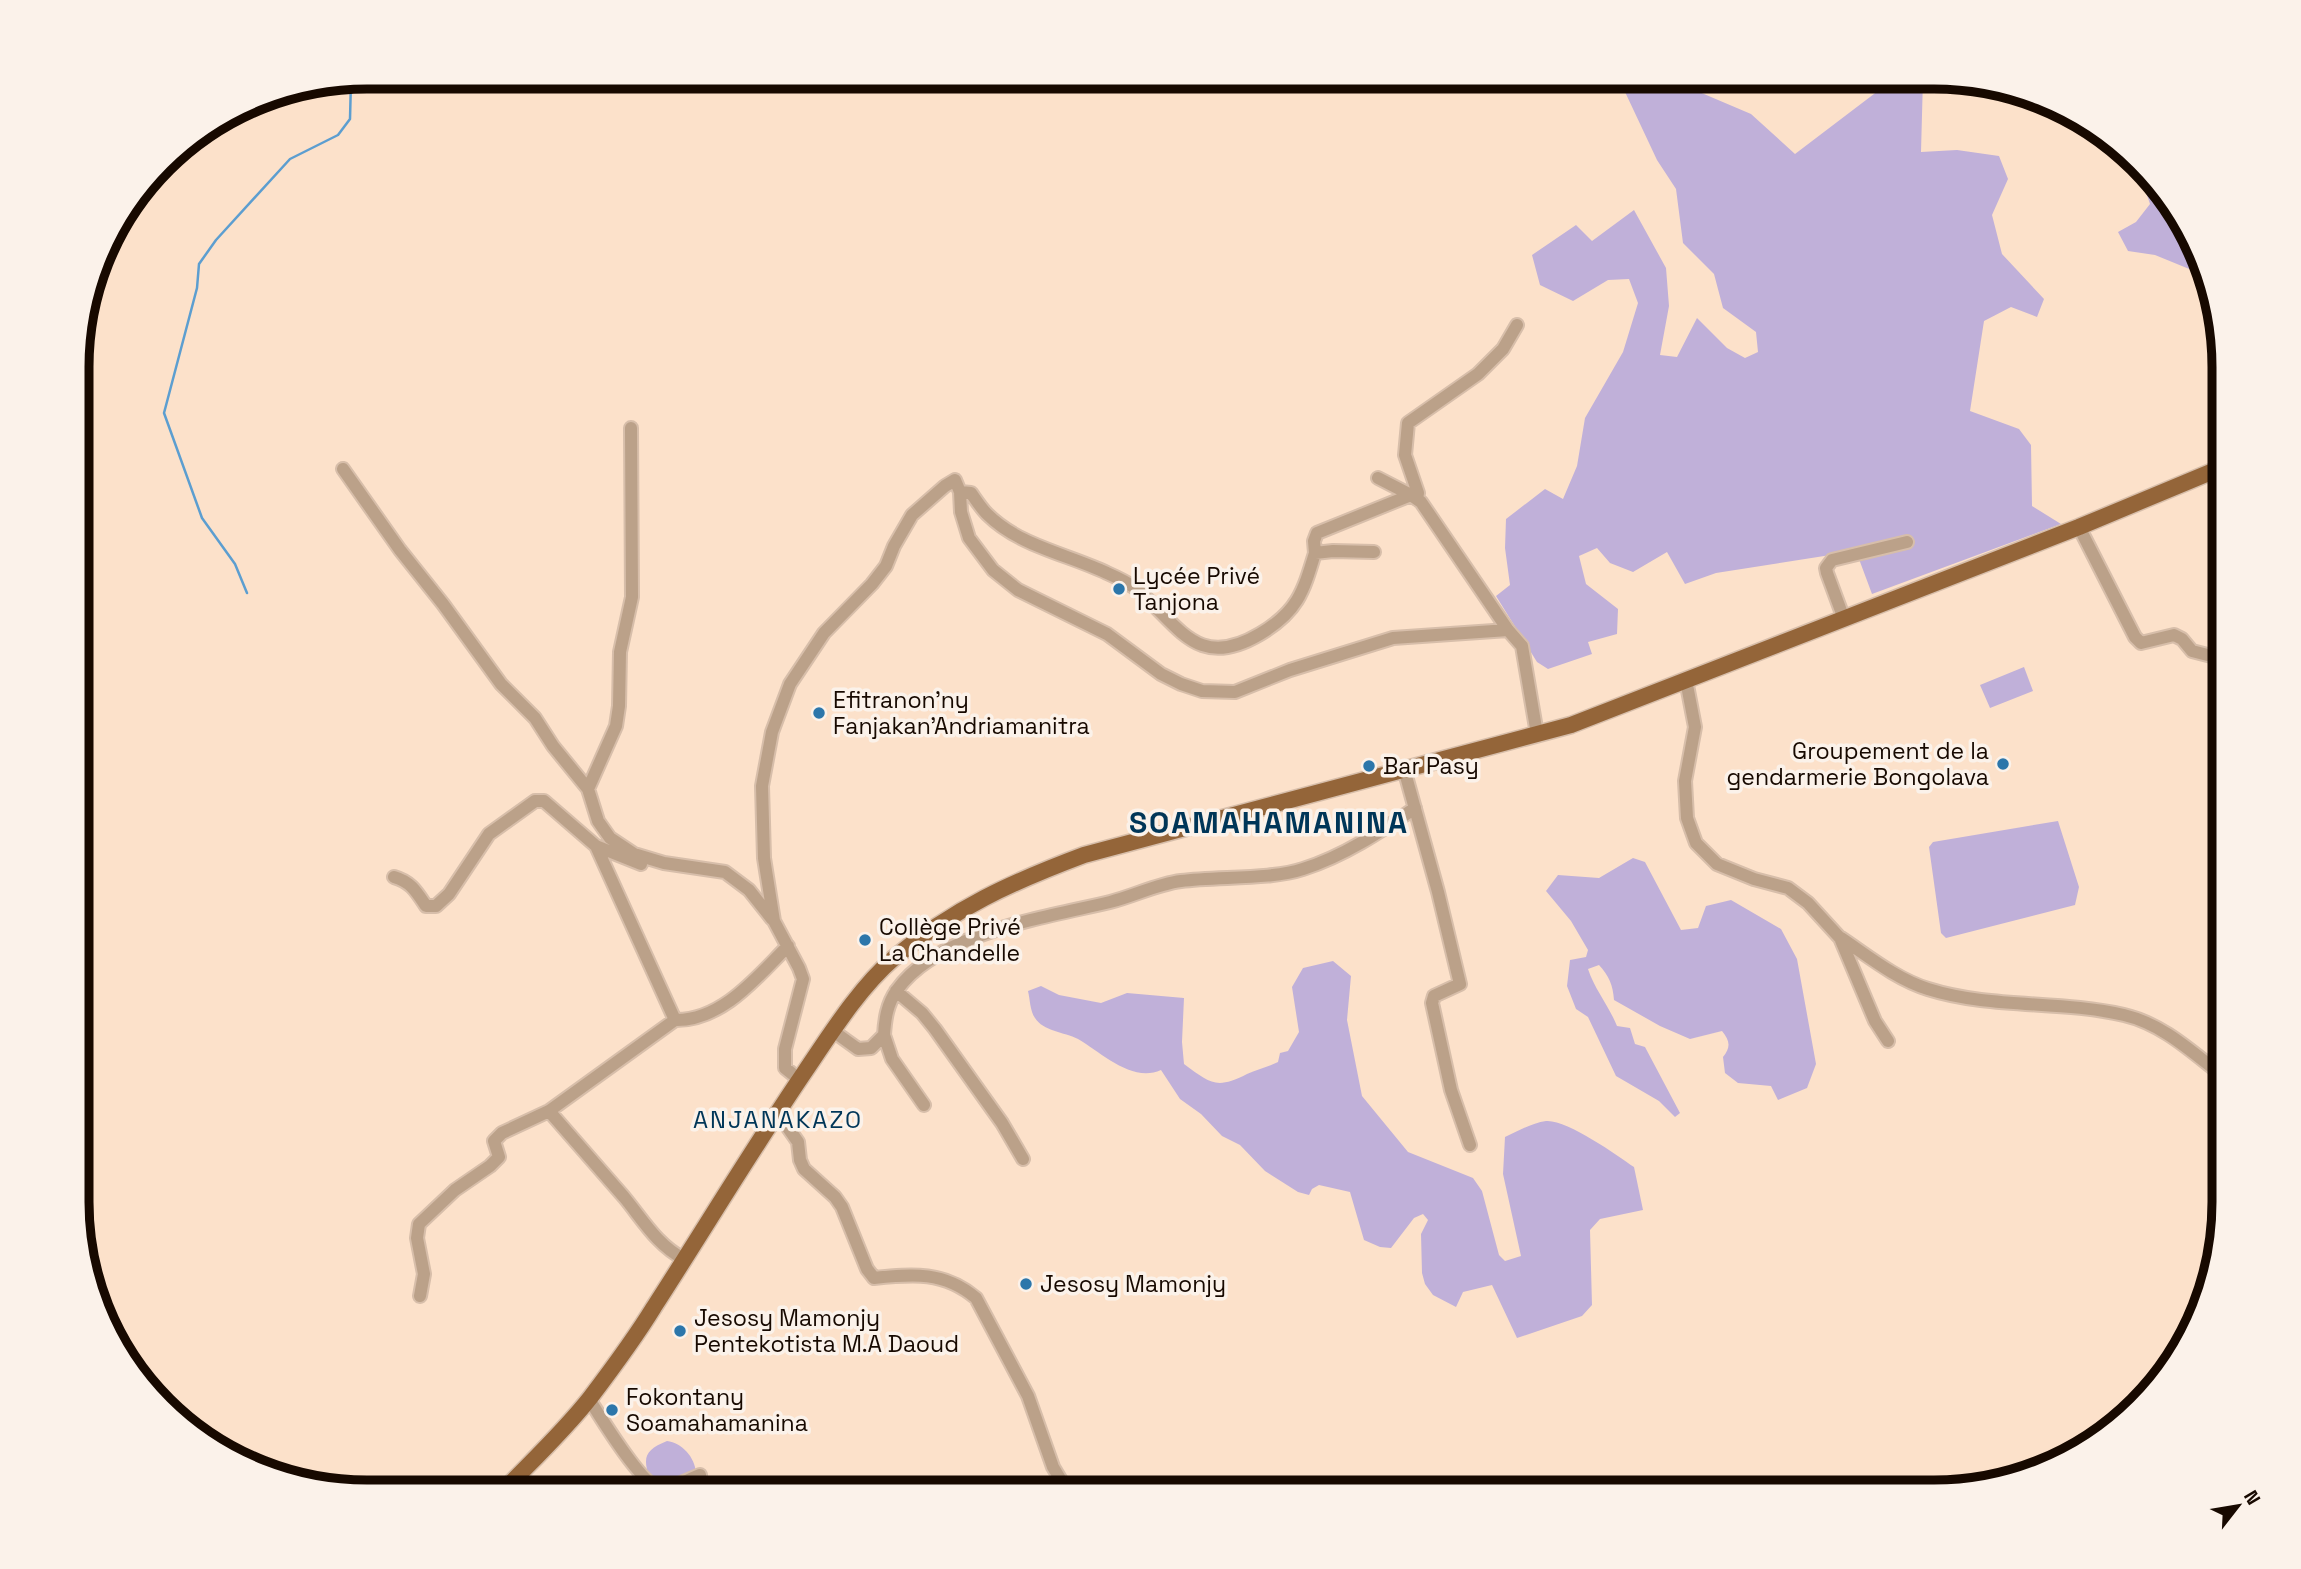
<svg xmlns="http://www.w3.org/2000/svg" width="2301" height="1569" viewBox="0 0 2301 1569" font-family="'Space Grotesk',sans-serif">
<rect width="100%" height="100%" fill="#fce1ca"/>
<path fill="#c0b0d9" d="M1618,77H1664L1751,114L1795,154L1895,78H1923L1921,152L1957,150L1999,156L2008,179L1992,215L2002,254L2044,299L2037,317L2011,307L1984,321L1970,411L2019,429L2031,445L2032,506L2061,524L1872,594L1856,551L1716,573L1685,584L1667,552L1633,572L1610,563L1597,548L1579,556L1586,584L1618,609L1617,634L1588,642L1592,654L1548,669L1537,662L1496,596L1510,585L1505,548L1506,519L1545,489L1563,499L1577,466L1585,418L1623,352L1638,303L1629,279L1608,280L1573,301L1540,285L1532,255L1576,225L1592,241L1634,210L1666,268L1669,306L1660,355L1677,357L1697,318L1727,348L1745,358L1758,352L1756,332L1723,308L1714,274L1683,243L1676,189L1657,160Z
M2146,177L2185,223L2201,276L2199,273L2155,255L2128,251L2118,232L2136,222L2150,204L2143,183Z
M2024,667L2033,691L1990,708L1980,685Z
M2058,821L2079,887L2075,905L1946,938L1941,933L1929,847L1933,842Z
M1633,858L1645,862L1681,930L1698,928L1706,906L1731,900L1781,929L1797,959L1816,1064L1807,1088L1778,1100L1771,1086L1738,1083L1725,1073L1723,1057C1731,1047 1730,1041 1722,1031L1690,1039L1660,1026L1614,1000C1613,985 1609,976 1599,965L1588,969C1595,990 1609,1006 1617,1026L1630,1028L1635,1044L1645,1047L1680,1113L1675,1117L1659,1101L1616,1076L1588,1017L1576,1009L1567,986L1570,960L1586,957L1588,950L1571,921L1546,891L1558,875L1599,878Z
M1333,961L1351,976L1347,1020L1362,1096L1408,1152L1473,1178L1482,1191L1499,1255L1505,1261L1521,1256L1503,1174L1505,1137C1518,1131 1532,1123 1546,1121C1566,1119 1617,1155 1634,1167L1643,1210L1600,1219L1590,1230L1592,1305L1582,1316L1517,1338L1492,1285L1463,1292L1456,1307L1433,1295L1425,1284L1422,1273L1421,1234L1428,1220L1423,1214L1414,1218L1391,1248L1380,1247L1364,1240L1350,1192L1319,1185L1312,1189L1309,1195L1298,1192L1265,1171L1240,1145L1222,1136L1201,1114L1180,1099L1161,1070C1132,1083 1102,1053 1078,1039C1064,1032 1043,1031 1035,1018C1030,1011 1030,999 1028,991L1041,986L1059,995L1101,1003L1127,993L1184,998L1182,1042L1184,1064C1210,1083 1216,1090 1247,1074C1257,1069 1268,1067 1278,1062L1280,1053L1288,1051L1299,1032L1292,987L1303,968Z
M667,1441C682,1443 695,1457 696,1473L665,1486L649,1476C642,1456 647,1449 667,1441Z"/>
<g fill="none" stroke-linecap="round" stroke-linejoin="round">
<path stroke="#5c9ed0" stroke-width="2.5" d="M247,593L235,564L202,518L164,413L197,288L199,264L216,240L290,159L338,135L350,119L351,80"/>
<g stroke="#d7beaa" stroke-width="16">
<path id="minor" d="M343,469L400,550L443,604L501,684L535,718L553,746L588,789L598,821L610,838L634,854L664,863L725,872L749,890L772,919
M1378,478L1411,495
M960,492L971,493C976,500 981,508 987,514C1019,546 1067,554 1107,573C1116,577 1127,582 1135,588C1179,624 1196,672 1260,634C1297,612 1303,593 1315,553L1333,551L1374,552
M1417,499L1418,493L1405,455L1408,423L1478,374L1503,349L1517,325
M2079,527L2135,637L2141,643L2174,635L2182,639L2192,651L2223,659
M1315,553L1314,541L1317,533L1411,495L1421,502L1508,630L1522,646L1537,734
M1844,619L1827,573L1826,568L1832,560L1907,542
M1686,680L1695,727L1685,781L1687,818L1696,843L1717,864L1754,879L1788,888L1808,903L1840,938L1875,1021L1888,1041
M1404,769L1438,892L1460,984L1434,996L1432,1003L1451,1090L1470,1145
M588,789L616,726L619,706L620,652L632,597L631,428
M596,846L675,1020
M394,877C411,882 416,891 426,906H436L449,894L489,834L535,801H544L596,846L641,864
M1841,938C1868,956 1896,979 1928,989C1991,1009 2060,1000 2124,1015C2163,1024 2193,1053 2223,1076
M896,991L922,1013L935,1029L1002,1123L1023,1159
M833,1031L858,1049L871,1048L884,1035C885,1019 887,1004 897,990C937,933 1047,917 1110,902C1134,896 1157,884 1181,881C1217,876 1270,880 1303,869C1344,856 1380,832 1415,808
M884,1035L892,1059L924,1105
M800,1080L785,1068V1049L803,979L799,968L774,921L764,858L762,786L772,732L790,684L824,633L872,584L886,566L894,546L912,515L945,486L955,480L960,492L961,512L969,538L993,570L1018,590L1107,634L1161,674L1181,684L1202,691L1235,692L1290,670L1393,638L1508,630
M549,1111C574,1140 599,1168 624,1197C643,1220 657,1245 684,1259
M777,1112L798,1142L800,1160L804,1169L835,1197L842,1207L867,1269L874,1278C913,1274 944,1271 976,1298L1028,1396L1053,1467L1068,1492
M420,1296L424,1274L417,1238L419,1224L455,1190L490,1166L499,1157L494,1141L502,1133L549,1111L675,1020C722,1021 757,977 788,946
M589,1399C600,1416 645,1492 664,1489C676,1487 689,1479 700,1475
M1111,1492L1113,1488"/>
</g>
<g stroke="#d7beaa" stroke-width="19">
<path id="major" d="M503,1491C532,1461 564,1431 590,1398C612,1369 635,1338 654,1307C705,1228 753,1148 806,1070C831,1033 860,987 894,958C954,908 1012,882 1084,855L1571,725L2079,527L2223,467"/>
</g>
<use href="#minor" stroke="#bba189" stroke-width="12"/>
<use href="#major" stroke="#946539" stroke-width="16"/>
</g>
<g fill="#2c76aa" stroke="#fbf2ea" stroke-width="2.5">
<circle cx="1119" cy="589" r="7"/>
<circle cx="819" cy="713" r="7"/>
<circle cx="2003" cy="764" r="7"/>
<circle cx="1369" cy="766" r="7"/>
<circle cx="865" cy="940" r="7"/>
<circle cx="1026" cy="1284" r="7"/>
<circle cx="680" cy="1331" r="7"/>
<circle cx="612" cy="1410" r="7"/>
</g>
<g text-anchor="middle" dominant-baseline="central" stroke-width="7" stroke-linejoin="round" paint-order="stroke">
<g font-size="23" fill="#170900" stroke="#fbf2ea" text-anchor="start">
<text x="1133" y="576">Lycée Privé<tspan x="1133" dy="26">Tanjona</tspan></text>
<text x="833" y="700">Efitranon'ny<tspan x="833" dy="26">Fanjakan'Andriamanitra</tspan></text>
<text x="1989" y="751" text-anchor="end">Groupement de la<tspan x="1989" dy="26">gendarmerie Bongolava</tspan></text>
<text x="1383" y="766">Bar Pasy</text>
<text x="879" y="927">Collège Privé<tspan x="879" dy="26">La Chandelle</tspan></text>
<text x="1040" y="1284">Jesosy Mamonjy</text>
<text x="694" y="1318">Jesosy Mamonjy<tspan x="694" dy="26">Pentekotista M.A Daoud</tspan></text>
<text x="626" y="1397">Fokontany<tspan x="626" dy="26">Soamahamanina</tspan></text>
</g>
<g font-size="24" letter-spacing="2" fill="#003658" stroke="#fbf2ea">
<text x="778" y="1119">ANJANAKAZO</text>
</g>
<g font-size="30" font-weight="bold" letter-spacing="2" fill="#003658" stroke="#fbf2ea">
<text x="1269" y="822">SOAMAHAMANINA</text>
</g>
</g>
<path d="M0 0H2301V1569H0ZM367 89H1934A278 278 0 0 1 2212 367V1202A278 278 0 0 1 1934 1480H367A278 278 0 0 1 89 1202V367A278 278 0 0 1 367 89Z" fill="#fbf2ea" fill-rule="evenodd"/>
<path fill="none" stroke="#170900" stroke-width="9" d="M367 89H1934A278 278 0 0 1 2212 367V1202A278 278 0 0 1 1934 1480H367A278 278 0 0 1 89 1202V367A278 278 0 0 1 367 89Z"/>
<g transform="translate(2238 1506) rotate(59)" stroke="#fbf2ea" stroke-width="5" paint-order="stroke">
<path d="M0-5L12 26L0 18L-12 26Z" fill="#170900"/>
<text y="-10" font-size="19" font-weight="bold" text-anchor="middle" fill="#170900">N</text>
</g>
</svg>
